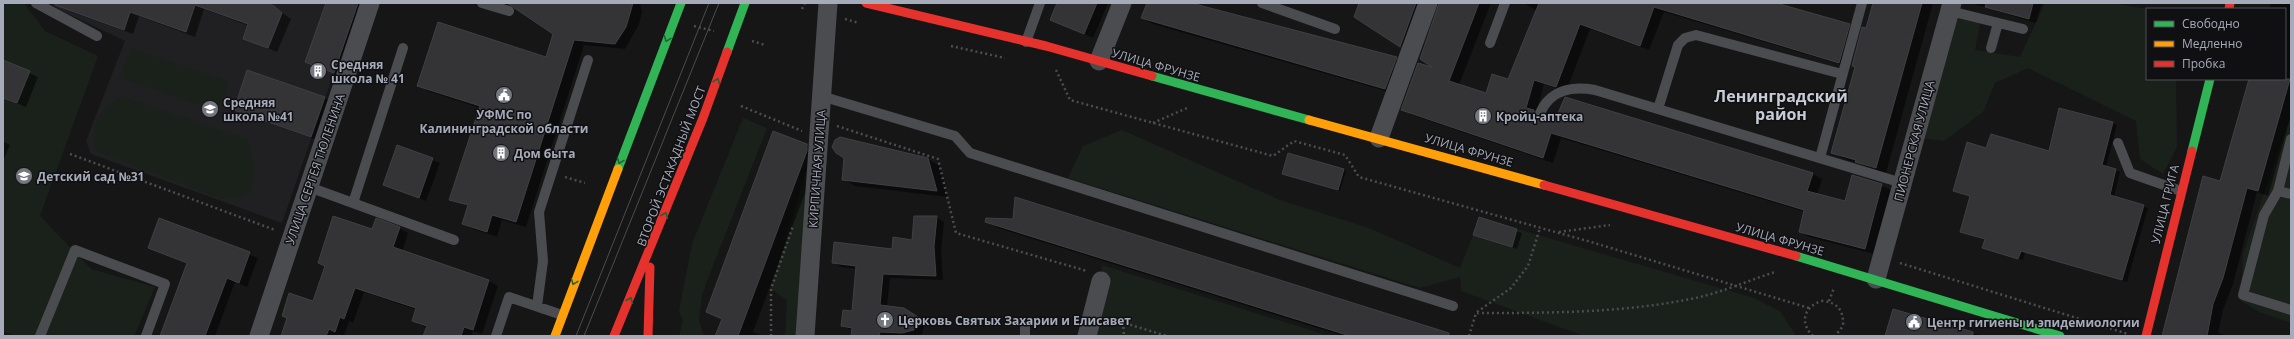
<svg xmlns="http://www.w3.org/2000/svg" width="2294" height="339" viewBox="0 0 2294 339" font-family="'Open Sans',sans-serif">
<rect width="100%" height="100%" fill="#161617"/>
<path fill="#202023" d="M50,3H358L282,223L91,154L86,141L125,41L58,9Z"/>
<path fill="#1a211b" d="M3,3H24L45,31L98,56L40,216L91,269L155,287L134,336H16L3,331Z
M2045,3H2111L2148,9L2147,79H2176L2177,147L2163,174L2140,159L2136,121L2028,68L1995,83L1983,112L1944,141L1921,138L1958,11L1981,17L1975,50L2020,57Z
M131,48L229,82L218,112L120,77Z
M121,96L247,139L255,167L252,191L236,199H222L96,151C89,121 99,114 121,96Z
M2291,115V323L2259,312L2241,301L2243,254Z
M743,118L767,128L702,294L699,321L704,336H679L683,320L679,311L692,244Z
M1122,130L1280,200L1369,228L1460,268L1473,235L1511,247L1517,229L1754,298L1781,312L1796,336H1584L1461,291L1460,277L1420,288L1068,178L1083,146Z
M811,155L800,336H785L787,300L771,289Z
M1102,265L1329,336H1095Z"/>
<path fill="#0007" d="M64,3H263L274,7L291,19L277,52L244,38L249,26L204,9L195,37L139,16L133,34L72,12L63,7Z
M327,3H368L343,77L306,61Z
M523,3H640L642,12L639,24L625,49L584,45L526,227L502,220L497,237L473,229L463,224L469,207L451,199L480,108L428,91L419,85L547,58L555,33Z
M1058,3H1108L1093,38L1051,19Z
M1148,3H1197V6L1396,58L1407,64L1396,94L1153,24L1142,18Z
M1360,3H1429L1410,51L1355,17Z
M1439,3H1491L1459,85L1487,94L1509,80L1537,11L1524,3H1772L1849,24L1859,30L1849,67L1664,12L1649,50L1590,29L1566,92L1544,84L1536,113L1543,117L1544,120L1813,174L1822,179L1817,195L1846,202L1881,185L1891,190L1874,254L1809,237L1800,232L1805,212L1561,138L1553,163L1412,115L1402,109L1437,69Z
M1874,3H1933L1886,173L1842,158L1833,152L1856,68L1853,66Z
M1971,3H2042L2036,23Z
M2271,3H2291V115L2268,196L2257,192L2233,284L2223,310L2218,333L2228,336H2163L2203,177L2221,182L2250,79H2285V9H2269Z
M3,61L38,77L26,107L3,98Z
M248,71L325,98L334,103L320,141L244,114L235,109Z
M2112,123L2117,125L2106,167L2120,172L2114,197L2148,208L2127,282L2025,252L2023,260L1988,250L1984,248L1986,240L1961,232L1971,197L1954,191L1987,149L2049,152Z
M841,138L928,159L940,166L948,197L855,186L843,179L845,158Z
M3,141L10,145L3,161Z
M807,145L818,152V158L753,332L763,336H717L723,320L707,312Z
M398,147L440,163L426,201L384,184Z
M1344,170L1346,171L1340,191L1283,174Z
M1016,198L1452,335L1455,336H1343L998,228L987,221L1014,220Z
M936,217L944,222L941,251L943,280L890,278L887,307L904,309L925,322L922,334L913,336H852L853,331L842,326L853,312L857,269L841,267L833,262L893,250L913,241Z
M1480,218L1522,233L1517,249L1474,234Z
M160,219L258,258L247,287L235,282L215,336H161L188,264L149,248Z
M399,228L408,233L402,252L489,281L498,286L482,334L473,331L471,336H424L427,328L413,321L417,310L364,292L353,323L349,321L344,336L338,334L337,336H282L314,303L326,267L319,263L373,230Z
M1893,310L1983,336H1886Z"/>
<path fill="#343436" stroke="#3f4043" d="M55,3H266L274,6L282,13L268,48L243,39L248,24L195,5L186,32L130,12L124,30L55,5Z
M326,3H358L334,73L305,62Z
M507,3H633L626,27L615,44L574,40L516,222L492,215L487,232L462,224L468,205L449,200L480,106L417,86L438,22L546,57L553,34Z
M1057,3H1097L1084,34L1050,20Z
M1147,3H1191L1397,57L1385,89L1141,18Z
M1359,3H1416L1400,47L1354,17Z
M1439,3H1479L1449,81L1486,93L1492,74L1508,79L1539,3H1776L1850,24L1839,63L1654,7L1640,46L1580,24L1556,87L1534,80L1526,108L1534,110V116L1537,119H1543L1546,115L1556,118L1565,97L1813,173L1807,191L1845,201L1852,175L1882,184L1865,249L1799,232L1804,210L1551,133L1543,158L1401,110L1418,63L1432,67L1420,59Z
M1873,3H1922L1876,168L1855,162L1856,160L1831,153L1855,67L1852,66L1862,27L1866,28Z
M1986,3H2033L2029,19L1985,7Z
M3,60L30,71L17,103L3,98Z
M247,70L325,97L311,137L234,110Z
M2249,79H2290L2258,191L2247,188L2223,278L2213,304L2207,336H2162L2203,176L2220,181Z
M2059,108L2113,122L2102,165L2116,169L2110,195L2144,205L2122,280L2021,251L2018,259L1982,248L1985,239L1960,232L1970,196L1953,191L1967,142L1986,148L1991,134L2049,151Z
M773,131L807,144V151L738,336H715L722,319L706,312Z
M840,137L928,158L937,191L842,180L844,158L836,153L832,147L835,140Z
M397,145L433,158L419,198L383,185Z
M1288,153L1344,169L1338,190L1282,174Z
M1015,197L1449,333V336H1350L985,222L986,218L1013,219Z
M333,216L372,229L376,218L400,227L393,247L489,280L473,330L464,327L461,336H423L427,326L412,321L416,308L355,288L344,319L340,317L335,332L329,329L326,336H281L287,318L282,316L289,293L313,301L325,266L318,263Z
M914,216H937L934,247L936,276L883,274L880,305L904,308L918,317L914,330L902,333L880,332L879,336H851L852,328L841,326L843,310L852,311L856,266L832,263L834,242L892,249L893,237L912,240Z
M1479,217L1517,229L1512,247L1473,235Z
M159,218L250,252L239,283L227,278L205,336H160L187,263L148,248Z
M1893,309L1973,332V336H1885Z"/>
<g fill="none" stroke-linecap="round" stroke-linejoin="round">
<path stroke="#4c4d51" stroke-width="2.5" stroke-dasharray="2 3" stroke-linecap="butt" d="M802,9L805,3
M845,19L859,23
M694,26L714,31
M752,41L765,45
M951,46L1005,58
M1056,70L1070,100L1273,156L1294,141L1345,155L1359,177L1591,242L1809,308
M741,106L802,131
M1153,123L1187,108
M837,126L938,159L956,233L1087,271
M70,154L275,230
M565,177L585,183
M1559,232L1610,225
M1900,263L2128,334
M1829,301L1834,288
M1477,312L1511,288L1528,266L1540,228
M1111,319L1167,336
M1123,322L1124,336
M771,336V289L793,226
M1469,336L1476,313C1551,313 1627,313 1700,297C1725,291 1750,280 1775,272
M1813,336C1799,323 1804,306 1822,301C1837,302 1844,310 1843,326L1835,336"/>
<path stroke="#4a4c50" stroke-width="10" d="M36,3L97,36
M482,3L509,11
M1262,3L1335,29
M1950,11L2023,29
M1026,42L1040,3
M1490,43L1505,3
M1991,48L1998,23
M821,96L955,136L970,153L1453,306
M1658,109L1678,45L1685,38L1696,35L1842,74
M1540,113C1551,89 1572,86 1595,90L1902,183
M2291,139L2278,191L2291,194
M2118,143L2130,173L2181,191
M1820,158L1862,3
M309,187L454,240
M2278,191L2264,215L2243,295L2291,310
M353,203L403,48
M537,306L543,261L539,212L588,60
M1025,326V336
M40,336L75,250L165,284L146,336
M496,336L509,297L562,315"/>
<path stroke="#4a4c50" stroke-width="19" d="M1099,61L1122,3
M1379,138L1428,3
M1876,279L1952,3
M259,336L370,3
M805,336L828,3
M1087,336L1101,281"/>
<path stroke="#30b455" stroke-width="9" d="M727,52L745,3
M1152,76L1309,120
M2192,151L2210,79
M618,169L681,3
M1796,256L2060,336"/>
<path stroke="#ff9f0a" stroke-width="9" d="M1309,120L1544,185
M555,336L618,169"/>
<path stroke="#e5322d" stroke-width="9" d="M866,3L1046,46L1152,76
M2229,9L2230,3
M1544,185L1796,256
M614,336L703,118L727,52
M648,336L650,267
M2146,336L2192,151"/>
<path stroke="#4a4c4f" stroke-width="1" d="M576,336L709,3
M584,336L719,3"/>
</g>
<defs><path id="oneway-chevron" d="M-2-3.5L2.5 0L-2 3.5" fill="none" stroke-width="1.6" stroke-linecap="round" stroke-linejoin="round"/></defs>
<g stroke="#206234">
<use href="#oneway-chevron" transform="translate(667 39) rotate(111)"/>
<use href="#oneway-chevron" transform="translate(717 81) rotate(-70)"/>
<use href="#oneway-chevron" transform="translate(620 161) rotate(111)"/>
<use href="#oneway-chevron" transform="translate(665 215) rotate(-68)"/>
<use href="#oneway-chevron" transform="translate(574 282) rotate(111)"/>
<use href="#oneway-chevron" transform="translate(630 300) rotate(-67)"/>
</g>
<defs>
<g id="building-disc" transform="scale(0.9)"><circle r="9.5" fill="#747780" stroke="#101013"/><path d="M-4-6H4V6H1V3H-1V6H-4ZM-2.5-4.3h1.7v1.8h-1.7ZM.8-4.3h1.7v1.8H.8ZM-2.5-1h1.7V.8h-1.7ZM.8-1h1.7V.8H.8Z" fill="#fff"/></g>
<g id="civic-disc" transform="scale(0.9)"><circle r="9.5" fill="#747780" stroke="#101013"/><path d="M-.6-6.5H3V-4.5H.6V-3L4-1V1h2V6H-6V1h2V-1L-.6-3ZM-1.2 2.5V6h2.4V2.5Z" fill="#fff"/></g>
<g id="school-disc" transform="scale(0.9)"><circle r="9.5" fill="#747780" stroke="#101013"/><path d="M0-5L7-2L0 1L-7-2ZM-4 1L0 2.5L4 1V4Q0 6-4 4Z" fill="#fff"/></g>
<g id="church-disc" transform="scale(0.9)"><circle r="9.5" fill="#747780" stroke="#101013"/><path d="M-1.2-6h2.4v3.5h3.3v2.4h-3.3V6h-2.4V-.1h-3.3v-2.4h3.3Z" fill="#fff"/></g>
</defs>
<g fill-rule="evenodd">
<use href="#building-disc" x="318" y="71"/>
<use href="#civic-disc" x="504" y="95"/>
<use href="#school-disc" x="210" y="109"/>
<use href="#building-disc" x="1483" y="116"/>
<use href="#building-disc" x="501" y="153"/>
<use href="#school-disc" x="24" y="176"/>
<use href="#church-disc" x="885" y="320"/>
<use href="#civic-disc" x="1914" y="322"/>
</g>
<g text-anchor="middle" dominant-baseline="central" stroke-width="3" stroke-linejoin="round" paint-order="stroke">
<g font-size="12" font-weight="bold" fill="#a6abb9" stroke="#101013" text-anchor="start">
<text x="331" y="64">Средняя<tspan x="331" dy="14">школа № 41</tspan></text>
<text x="223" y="102">Средняя<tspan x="223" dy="14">школа №41</tspan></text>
<text x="504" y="114" text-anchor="middle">УФМС по<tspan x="504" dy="14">Калининградской области</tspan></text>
<text x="1496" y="116">Кройц-аптека</text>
<text x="514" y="153">Дом быта</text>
<text x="37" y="176">Детский сад №31</text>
<text x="898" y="320">Церковь Святых Захарии и Елисавет</text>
<text x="1927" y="322">Центр гигиены и эпидемиологии</text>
</g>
<g font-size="12" fill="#a6abb9" stroke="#101013">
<text transform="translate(1156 65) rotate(16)">УЛИЦА ФРУНЗЕ</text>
<text transform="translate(1914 141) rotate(-75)">ПИОНЕРСКАЯ УЛИЦА</text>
<text transform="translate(1469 150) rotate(16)">УЛИЦА ФРУНЗЕ</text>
<text transform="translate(671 166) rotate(-69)">ВТОРОЙ ЭСТАКАДНЫЙ МОСТ</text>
<text transform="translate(315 169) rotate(-71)">УЛИЦА СЕРГЕЯ ТЮЛЕНИНА</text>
<text transform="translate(817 169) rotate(-86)">КИРПИЧНАЯ УЛИЦА</text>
<text transform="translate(2165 204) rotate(-76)">УЛИЦА ГРИГА</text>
<text transform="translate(1780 239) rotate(16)">УЛИЦА ФРУНЗЕ</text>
</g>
<g font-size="16" font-weight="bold" fill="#c7cbd5" stroke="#101013">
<text x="1781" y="96">Ленинградский<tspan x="1781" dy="18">район</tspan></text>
</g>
</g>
<rect width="2294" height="339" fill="none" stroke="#a6abb9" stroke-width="8"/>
<rect x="2146" y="8" width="140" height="72" fill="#101013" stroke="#4c4e55"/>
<rect x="2154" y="21" width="20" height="6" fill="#30b455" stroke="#4c4e55"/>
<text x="2182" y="28" font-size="12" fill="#a6abb9">Свободно</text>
<rect x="2154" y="41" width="20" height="6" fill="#ff9f0a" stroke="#4c4e55"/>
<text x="2182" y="48" font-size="12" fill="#a6abb9">Медленно</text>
<rect x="2154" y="61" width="20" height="6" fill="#e5322d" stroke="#4c4e55"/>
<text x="2182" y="68" font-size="12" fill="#a6abb9">Пробка</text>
</svg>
